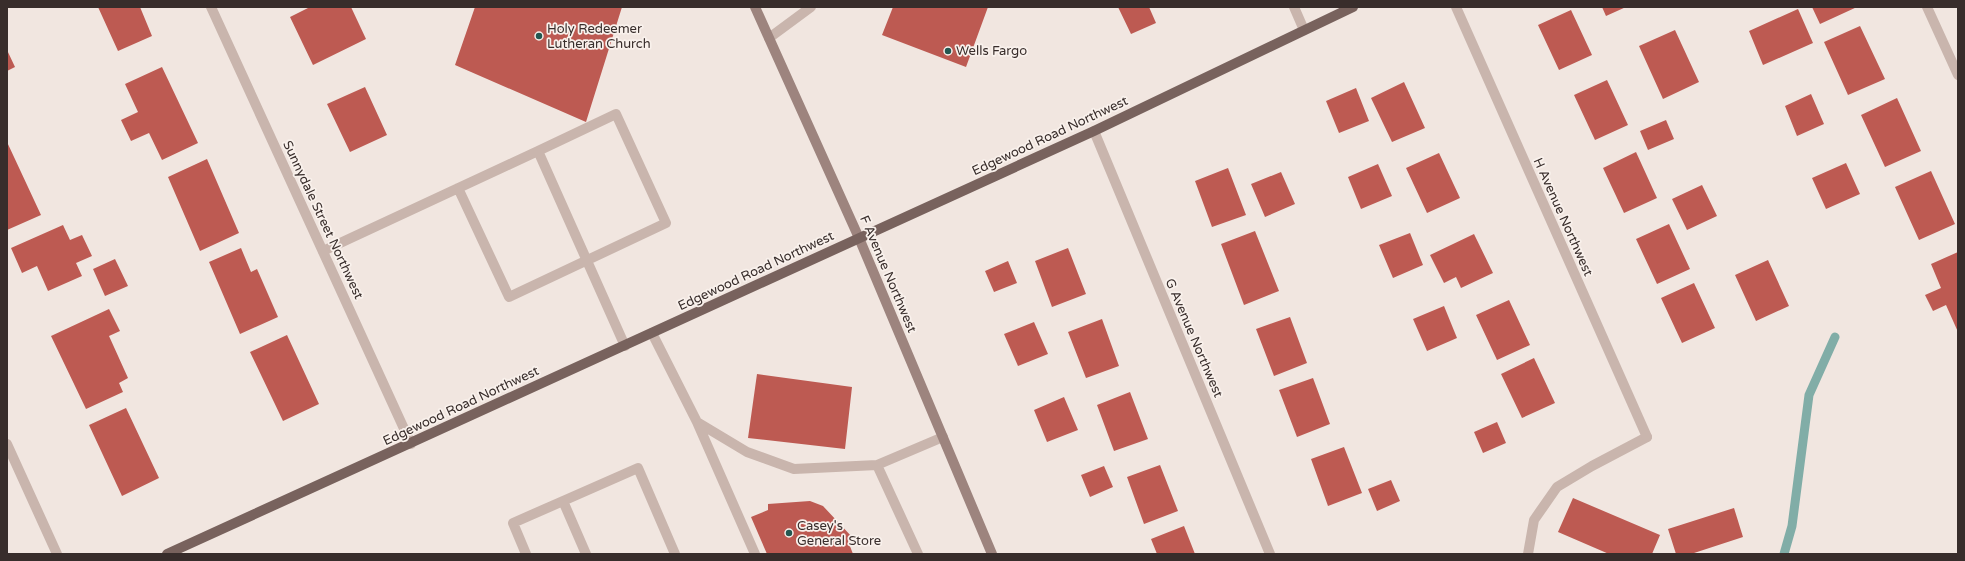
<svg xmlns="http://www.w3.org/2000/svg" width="1965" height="561" viewBox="0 0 1965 561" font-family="'Varela Round',sans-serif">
<rect width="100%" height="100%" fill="#f1e6e0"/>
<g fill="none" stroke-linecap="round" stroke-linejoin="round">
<path stroke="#81ada7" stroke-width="9" d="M1784,554L1792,526L1809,395L1835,337"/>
</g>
<path fill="#bd5a52" d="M98,7H140L152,36L118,51Z
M310,7H351L366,39L313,65L290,17Z
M475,7H622L586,122L455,65Z
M893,7H988L966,67L882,35Z
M1118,7H1149L1156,23L1131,34Z
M1602,7H1626L1606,16Z
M1812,7H1857L1820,24Z
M1798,9L1813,43L1763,65L1749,31Z
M1571,10L1592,55L1559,70L1538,25Z
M1860,26L1885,79L1848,95L1824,42Z
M1675,30L1699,82L1663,99L1639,46Z
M7,50L15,67L7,71Z
M162,67L198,143L162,160L149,133L131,141L121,120L138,112L125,84Z
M1607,80L1628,125L1595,140L1574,95Z
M1404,82L1425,128L1392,142L1371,98Z
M365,87L387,135L350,152L327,104Z
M1356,88L1369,121L1339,133L1326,101Z
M1811,94L1824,124L1797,136L1785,106Z
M1897,98L1921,151L1885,167L1861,115Z
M1666,120L1674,139L1648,150L1640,131Z
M7,142L41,215L7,230Z
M1636,152L1657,198L1624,213L1603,168Z
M1439,153L1460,198L1427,213L1406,168Z
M207,159L239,233L200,251L168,177Z
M1846,163L1860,194L1826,209L1812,178Z
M1378,164L1392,196L1361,209L1348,177Z
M1228,168L1246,215L1212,227L1195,181Z
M1931,171L1955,224L1919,240L1895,187Z
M1281,172L1295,204L1265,217L1251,184Z
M1702,185L1717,216L1687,230L1672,199Z
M1669,224L1690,269L1657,284L1636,239Z
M63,225L70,240L82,235L92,256L76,263L82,276L48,291L37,266L22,273L11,248Z
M1255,231L1279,291L1244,305L1221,244Z
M1410,233L1423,265L1393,278L1379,245Z
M1474,234L1493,273L1461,288L1456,277L1444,283L1430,255Z
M241,248L251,272L257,269L278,317L240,334L209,262Z
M1068,248L1086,294L1052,307L1035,261Z
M1958,252V332L1946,305L1933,311L1925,295L1941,288L1931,264Z
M115,259L128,286L105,296L93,269Z
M1768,260L1789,306L1756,321L1735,275Z
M1008,261L1017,283L994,292L985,271Z
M1694,283L1715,328L1682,343L1661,298Z
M1509,300L1530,345L1497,360L1476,315Z
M1444,306L1457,338L1427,351L1413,319Z
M109,309L120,331L109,336L128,378L119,383L123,392L86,409L51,336Z
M1290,317L1307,363L1274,376L1256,329Z
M1102,319L1119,366L1086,378L1068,332Z
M1034,322L1048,354L1018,366L1004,334Z
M287,335L319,404L283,421L250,352Z
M1534,358L1555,403L1522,418L1501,374Z
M757,374L852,387L845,449L748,438Z
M1313,378L1330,424L1297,437L1279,390Z
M1130,392L1148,439L1114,451L1097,405Z
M1064,397L1078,430L1047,442L1034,410Z
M126,408L159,478L122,496L89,425Z
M1497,422L1506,443L1483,453L1474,432Z
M1344,447L1362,493L1328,506L1311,459Z
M1160,465L1178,511L1144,524L1127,477Z
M1104,466L1113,487L1090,497L1081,475Z
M1391,480L1400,501L1377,511L1368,489Z
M1573,498L1660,535L1652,554H1609L1558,532Z
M810,501L823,506L852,537L848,541L853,554H767L751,517L768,510V504Z
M1734,508L1743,537L1691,554H1676L1668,529Z
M1184,526L1195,554H1157L1151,539Z"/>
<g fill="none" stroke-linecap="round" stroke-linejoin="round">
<path stroke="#c9b5ad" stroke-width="10" d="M769,38L811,7
M458,188L509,297L666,223L616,114L538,151
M323,251L538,151L625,346
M652,333L697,422L747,452L794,469L877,465L943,437
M697,422L755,554
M877,465L918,554
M563,501L638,468L675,554
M526,554L513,523L563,501L586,554
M1528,554L1534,520L1557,487L1592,466L1647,437"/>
<path stroke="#c9b5ad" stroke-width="10" d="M211,7L411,444
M1294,7L1304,30
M1456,7L1647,437
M1927,7L1958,75
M1094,131L1270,554"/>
<path stroke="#c9b5ad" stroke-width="10" d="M7,444L57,554"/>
<path stroke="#9d847e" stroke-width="10" d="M755,7L859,238L992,554"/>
<path stroke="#78625d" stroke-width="10" d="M167,554L1094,131L1353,7"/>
</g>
<g fill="#235751" stroke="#f9f1ec" stroke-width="1.5">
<circle cx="539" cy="36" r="4"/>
<circle cx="948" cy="51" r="4"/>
<circle cx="789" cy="533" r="4"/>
</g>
<g text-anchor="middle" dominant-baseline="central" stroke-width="3.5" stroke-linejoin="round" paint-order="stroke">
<g font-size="13" fill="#382d2b" stroke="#f9f1ec" text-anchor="start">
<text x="547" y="29">Holy Redeemer<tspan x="547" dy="15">Lutheran Church</tspan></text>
<text x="956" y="51">Wells Fargo</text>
<text x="797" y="526">Casey's<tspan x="797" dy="15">General Store</tspan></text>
</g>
<g font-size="13" fill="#382d2b" stroke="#f9f1ec">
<text transform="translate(1050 136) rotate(-25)">Edgewood Road Northwest</text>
<text transform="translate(1563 217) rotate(66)">H Avenue Northwest</text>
<text transform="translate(323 220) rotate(65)">Sunnydale Street Northwest</text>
<text transform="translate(756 271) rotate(-25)">Edgewood Road Northwest</text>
<text transform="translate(888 274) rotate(67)">F Avenue Northwest</text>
<text transform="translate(1194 338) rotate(67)">G Avenue Northwest</text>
<text transform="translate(461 406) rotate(-25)">Edgewood Road Northwest</text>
</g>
</g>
<rect width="1965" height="561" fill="none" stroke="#382d2b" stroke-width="16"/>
</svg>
